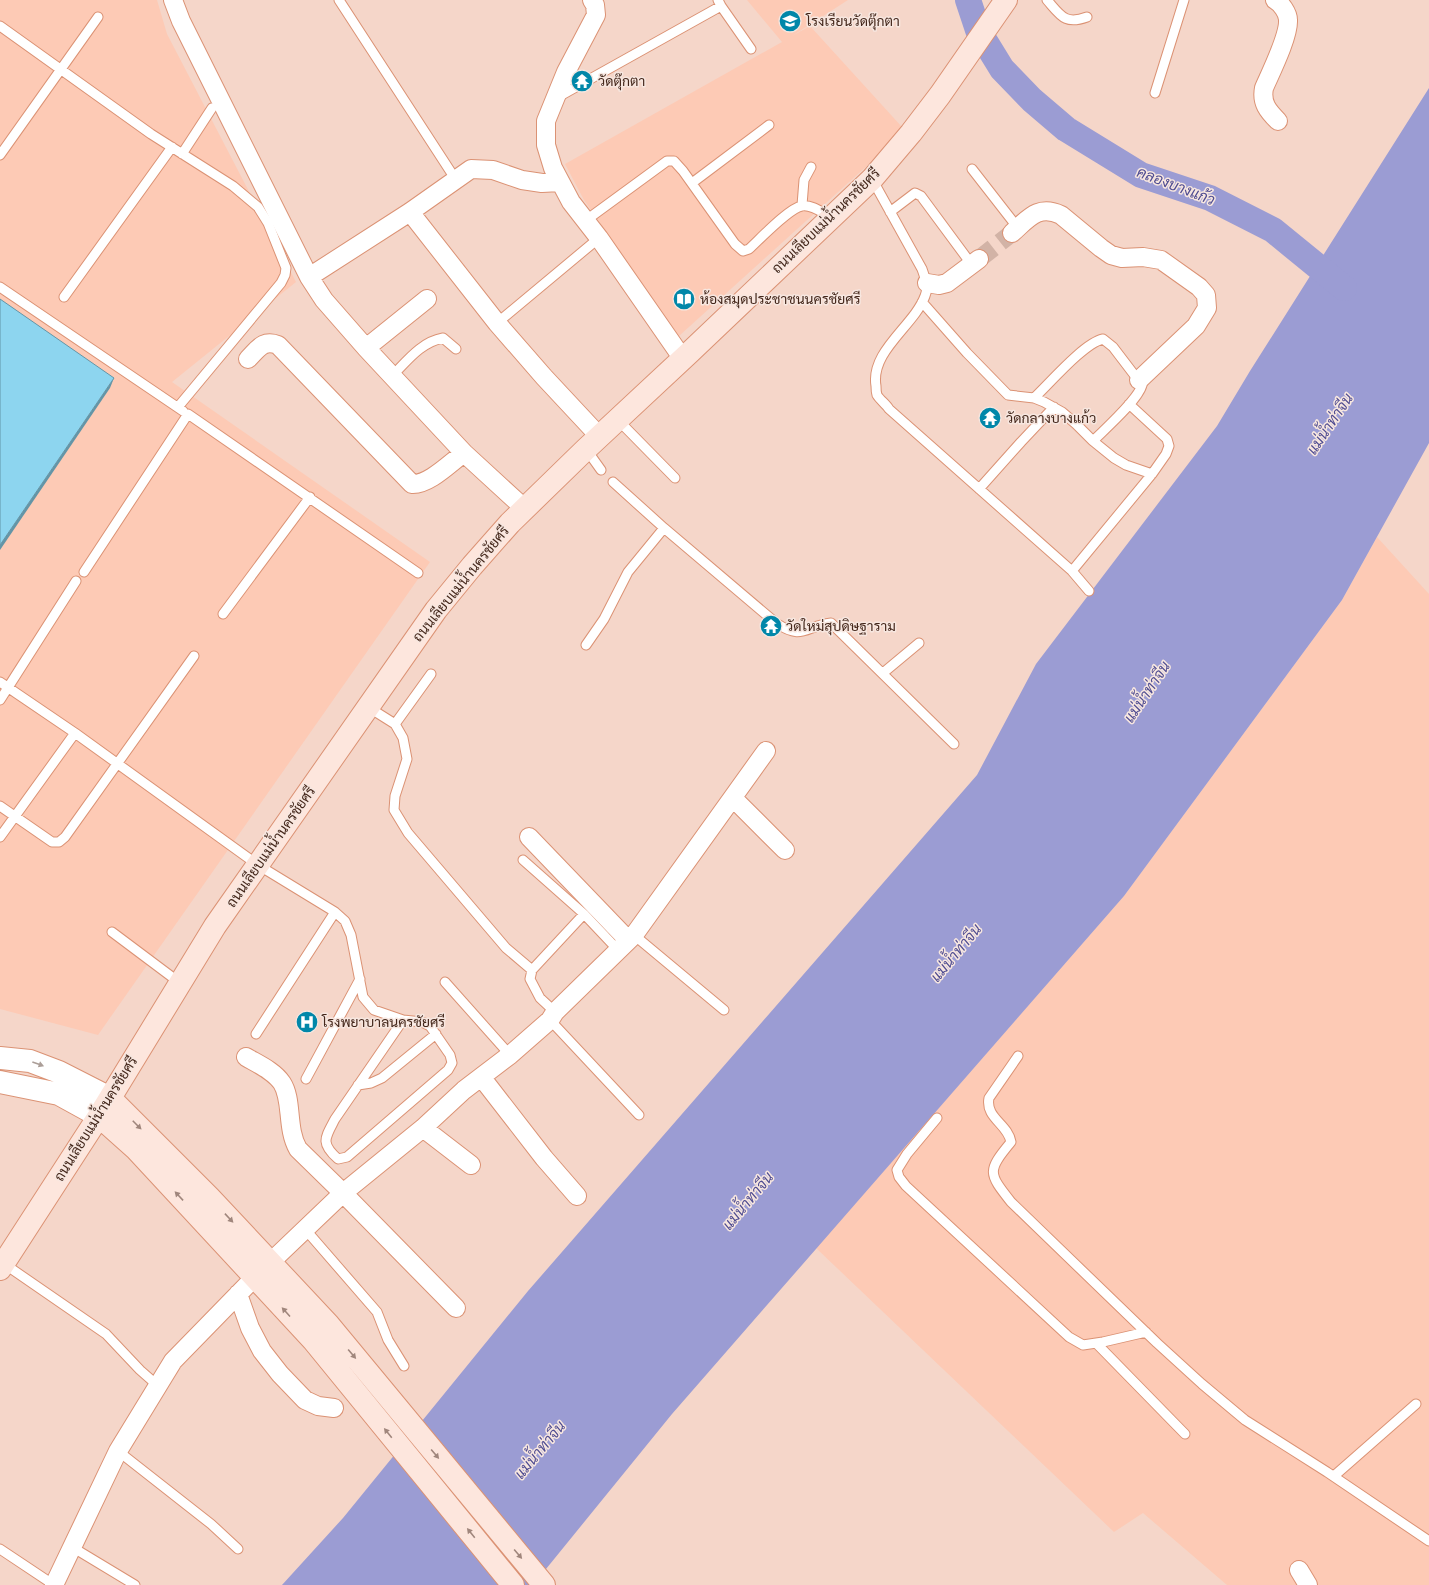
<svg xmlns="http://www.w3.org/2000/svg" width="1429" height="1585" viewBox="0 0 1429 1585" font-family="'Nunito Sans',Sarabun,sans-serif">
<rect width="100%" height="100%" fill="#f5d6c9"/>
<path fill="#fdcab5" d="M0,0H157L167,34L296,282L172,382L430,562L98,1035L0,1009Z
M747,0H848L792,36L810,26L902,127L869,164L679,336L584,200L565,164L782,42Z
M1377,537L1429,594V1585H1227L1143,1513L1114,1532L816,1248L1124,896L1342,600Z"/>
<path fill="#9b9cd3" d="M1429,88V443L1342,600L1124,896L672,1414L533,1585H282L343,1518L528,1291L977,775L1036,664L1217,426L1250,371Z"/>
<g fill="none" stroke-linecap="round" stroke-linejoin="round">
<path stroke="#9b9cd3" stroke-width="26" d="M968,0L978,30L1002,69L1032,100L1066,129L1141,175L1210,198L1273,230L1344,288"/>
<path stroke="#d2b3a6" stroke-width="18" stroke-dasharray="18 9" stroke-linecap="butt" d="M979,259L1012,233"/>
<g stroke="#db9274" stroke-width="11">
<path id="service" d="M339,0L456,180
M1047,0C1061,16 1065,25 1087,17
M721,6L751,49
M0,26L151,134L233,186L258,207L268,223L286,268L285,275L281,283L178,407
M1155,93L1184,0
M558,97L721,6L718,0
M182,154L212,108
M0,155L98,17
M972,169L1018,228
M872,179L922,269C925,278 929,287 925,296C914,326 870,351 876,386C876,388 876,392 877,395C880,400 886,404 889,409L1072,571L1089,591
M692,183L769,125
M802,205L804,180L811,167
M890,212L915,193L921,196L972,265
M585,221L667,161H674L683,171L735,244L743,251L749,249C760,239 789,208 802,206C811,204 823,213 831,217
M0,287L183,411
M64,297L172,147
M922,302L967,353L1008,395L1034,398L1044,402L1062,412L1076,424L1093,441C1105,429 1138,400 1142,385L1113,347L1103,339C1084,343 1050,383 1034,398
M497,323L599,238
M392,376C407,361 421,342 443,338L456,349
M618,420L675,478
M1093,441L1114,458L1126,465L1152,474
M586,449L601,470
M613,482L664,528L776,623C803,641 805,626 831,623L954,744
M979,489L1021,442L1054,407
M1072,571L1152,474L1166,454L1169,446L1167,439L1129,404
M84,572L188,414L418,573
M223,614L310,497
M586,645L604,619L628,572L664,528
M883,673L919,643
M0,682L75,733L258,865L335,912L345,921L351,935L363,997L374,1010L403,1020L422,1022L430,1026L450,1055L452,1063L448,1070L347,1157L338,1159C320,1143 325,1138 335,1119L403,1020
M0,700L76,581
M368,707L395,724L403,738L407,759L395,796L394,810L408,833L506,948L532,970
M395,724L431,674
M0,806L52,842H59L65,837L194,656
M0,837L75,733
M523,860L584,914L618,950
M112,932L180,983
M634,935L724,1010
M445,982L510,1055
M555,1012L540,998L530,979L532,970L584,914
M550,1020L639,1115
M256,1034L335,912
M1018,1056L989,1098C985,1118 1008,1124 1011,1142C987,1171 988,1173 1011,1202L1157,1343L1202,1384L1245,1420L1327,1472L1429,1541
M306,1079L360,979
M358,1085L371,1083L382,1078L436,1034
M937,1118L907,1154L897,1170L899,1177L906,1186L1069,1337L1083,1345L1103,1342L1146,1332
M305,1229L377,1312L388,1340L404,1366
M3,1263L106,1334L140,1370L157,1385
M1096,1343L1185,1434
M118,1451L211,1524L238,1549
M1334,1476L1416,1404
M72,1547L135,1585
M0,1549L54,1585"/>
</g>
<g stroke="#db9274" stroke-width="20">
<path id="minor" d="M173,0L181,21L309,277L324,300L366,348L464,453L525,509
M592,0L595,5L596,15L566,72L546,121V145L553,168L571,202L599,238L683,359
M1275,0C1281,3 1288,13 1288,20C1289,36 1271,72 1264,88C1261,103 1268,111 1278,121
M410,212L497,323L544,377L600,437
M1012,233C1028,219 1038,204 1061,215L1101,248L1111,255L1122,258L1143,257L1161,260L1199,287L1206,295L1207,308L1196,326L1139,380
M309,277L410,212L471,169L493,170L522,180L542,183L560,182
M927,283L939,285L947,283L979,259
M366,348L427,299
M248,359C258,349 263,339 278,345L412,484C429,485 450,463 464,453
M733,798L785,850
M529,837L628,940
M246,1057C258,1064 274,1071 282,1083C293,1100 286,1128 298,1149L343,1193L456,1308
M482,1078L544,1158L577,1196
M423,1128L471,1165
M238,1294L250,1328L262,1351L280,1374L305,1400L318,1406L334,1408
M1299,1570L1308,1585
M54,1585L118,1451L173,1361L255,1277L343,1193L423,1128L464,1090L510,1055L550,1020L555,1012L634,935L766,751"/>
</g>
<g stroke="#db9274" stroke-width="24">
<path id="tertiary" d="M0,1058L30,1061L59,1072L110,1098
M0,1082L59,1094L99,1116"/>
</g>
<g stroke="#db9274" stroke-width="24">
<path id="secondary" d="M110,1098L209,1197L328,1324L544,1585
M99,1116L136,1149L313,1340L513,1585
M0,1269L99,1116L215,926L436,610L472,566L510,523L586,449L689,353L872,179L911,133L940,95L1006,0"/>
</g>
<use href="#service" stroke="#fff" stroke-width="9"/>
<use href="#minor" stroke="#fff" stroke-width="18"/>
<use href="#tertiary" stroke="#fff" stroke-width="22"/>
<use href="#secondary" stroke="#fde6dd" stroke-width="22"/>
</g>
<path fill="#6395a7" d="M114,378L110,388L0,550V545Z"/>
<path fill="#8dd5ef" stroke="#6395a7" d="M0,299L114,378L0,545Z"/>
<defs><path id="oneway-solid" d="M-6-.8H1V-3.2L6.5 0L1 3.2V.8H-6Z"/></defs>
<use fill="#ab9e98" href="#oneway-solid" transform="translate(38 1064) rotate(20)"/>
<g fill="#a0867c">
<use href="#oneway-solid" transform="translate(137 1125) rotate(45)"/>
<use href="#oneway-solid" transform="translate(179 1196) rotate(-133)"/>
<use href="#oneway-solid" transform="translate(229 1218) rotate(47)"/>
<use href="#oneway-solid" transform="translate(286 1312) rotate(-132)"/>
<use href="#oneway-solid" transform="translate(352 1354) rotate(50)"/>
<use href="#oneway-solid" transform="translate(388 1433) rotate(-129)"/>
<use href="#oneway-solid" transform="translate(435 1454) rotate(50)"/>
<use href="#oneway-solid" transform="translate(471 1533) rotate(-129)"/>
<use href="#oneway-solid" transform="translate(518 1554) rotate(50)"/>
</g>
<defs>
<g id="school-disc" transform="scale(1.15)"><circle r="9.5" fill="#0187a9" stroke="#f7e7e0"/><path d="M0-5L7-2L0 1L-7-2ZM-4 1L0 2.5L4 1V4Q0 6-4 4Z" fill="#fff"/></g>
<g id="temple-disc" transform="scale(1.15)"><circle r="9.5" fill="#0187a9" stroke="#f7e7e0"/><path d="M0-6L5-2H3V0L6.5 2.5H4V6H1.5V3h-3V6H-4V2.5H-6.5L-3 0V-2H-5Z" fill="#fff"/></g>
<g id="library-disc" transform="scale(1.15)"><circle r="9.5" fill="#0187a9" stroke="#f7e7e0"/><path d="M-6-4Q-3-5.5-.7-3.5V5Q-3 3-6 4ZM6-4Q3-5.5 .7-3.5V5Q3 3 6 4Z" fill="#fff"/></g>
<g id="hospital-disc" transform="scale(1.15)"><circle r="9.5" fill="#0187a9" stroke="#f7e7e0"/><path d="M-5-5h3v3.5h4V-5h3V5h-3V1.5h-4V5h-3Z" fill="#fff"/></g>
</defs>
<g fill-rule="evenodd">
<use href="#school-disc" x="790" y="21"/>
<use href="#temple-disc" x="582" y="81"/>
<use href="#library-disc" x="684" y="299"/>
<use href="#temple-disc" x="990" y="418"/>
<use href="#temple-disc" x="771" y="626"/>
<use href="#hospital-disc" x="307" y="1022"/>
</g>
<g text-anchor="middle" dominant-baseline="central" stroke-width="3" stroke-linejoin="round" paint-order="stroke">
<g font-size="14" fill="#44271b" stroke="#f7e7e0" text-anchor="start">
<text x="806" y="21">โรงเรียนวัดตุ๊กตา</text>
<text x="598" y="81">วัดตุ๊กตา</text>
<text x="700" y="299">ห้องสมุดประชาชนนครชัยศรี</text>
<text x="1006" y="418">วัดกลางบางแก้ว</text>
<text x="786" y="626">วัดใหม่สุปดิษฐาราม</text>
<text x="322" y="1022">โรงพยาบาลนครชัยศรี</text>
</g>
<g font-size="14" fill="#44271b" stroke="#f7e7e0">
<text transform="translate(826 221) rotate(-44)">ถนนเลียบแม่น้ำนครชัยศรี</text>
<text transform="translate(461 584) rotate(-51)">ถนนเลียบแม่น้ำนครชัยศรี</text>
<text transform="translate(271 847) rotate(-55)">ถนนเลียบแม่น้ำนครชัยศรี</text>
<text transform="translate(96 1119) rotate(-58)">ถนนเลียบแม่น้ำนครชัยศรี</text>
</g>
<g font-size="15" font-style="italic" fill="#4f4c91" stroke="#f7e7e0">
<text transform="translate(1176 186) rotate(21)">คลองบางแก้ว</text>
<text transform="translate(1330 424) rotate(-56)">แม่น้ำท่าจีน</text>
<text transform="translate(1147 692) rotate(-56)">แม่น้ำท่าจีน</text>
<text transform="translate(956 953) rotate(-50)">แม่น้ำท่าจีน</text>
<text transform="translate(748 1201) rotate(-50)">แม่น้ำท่าจีน</text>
<text transform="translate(540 1450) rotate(-50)">แม่น้ำท่าจีน</text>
</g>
</g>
</svg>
